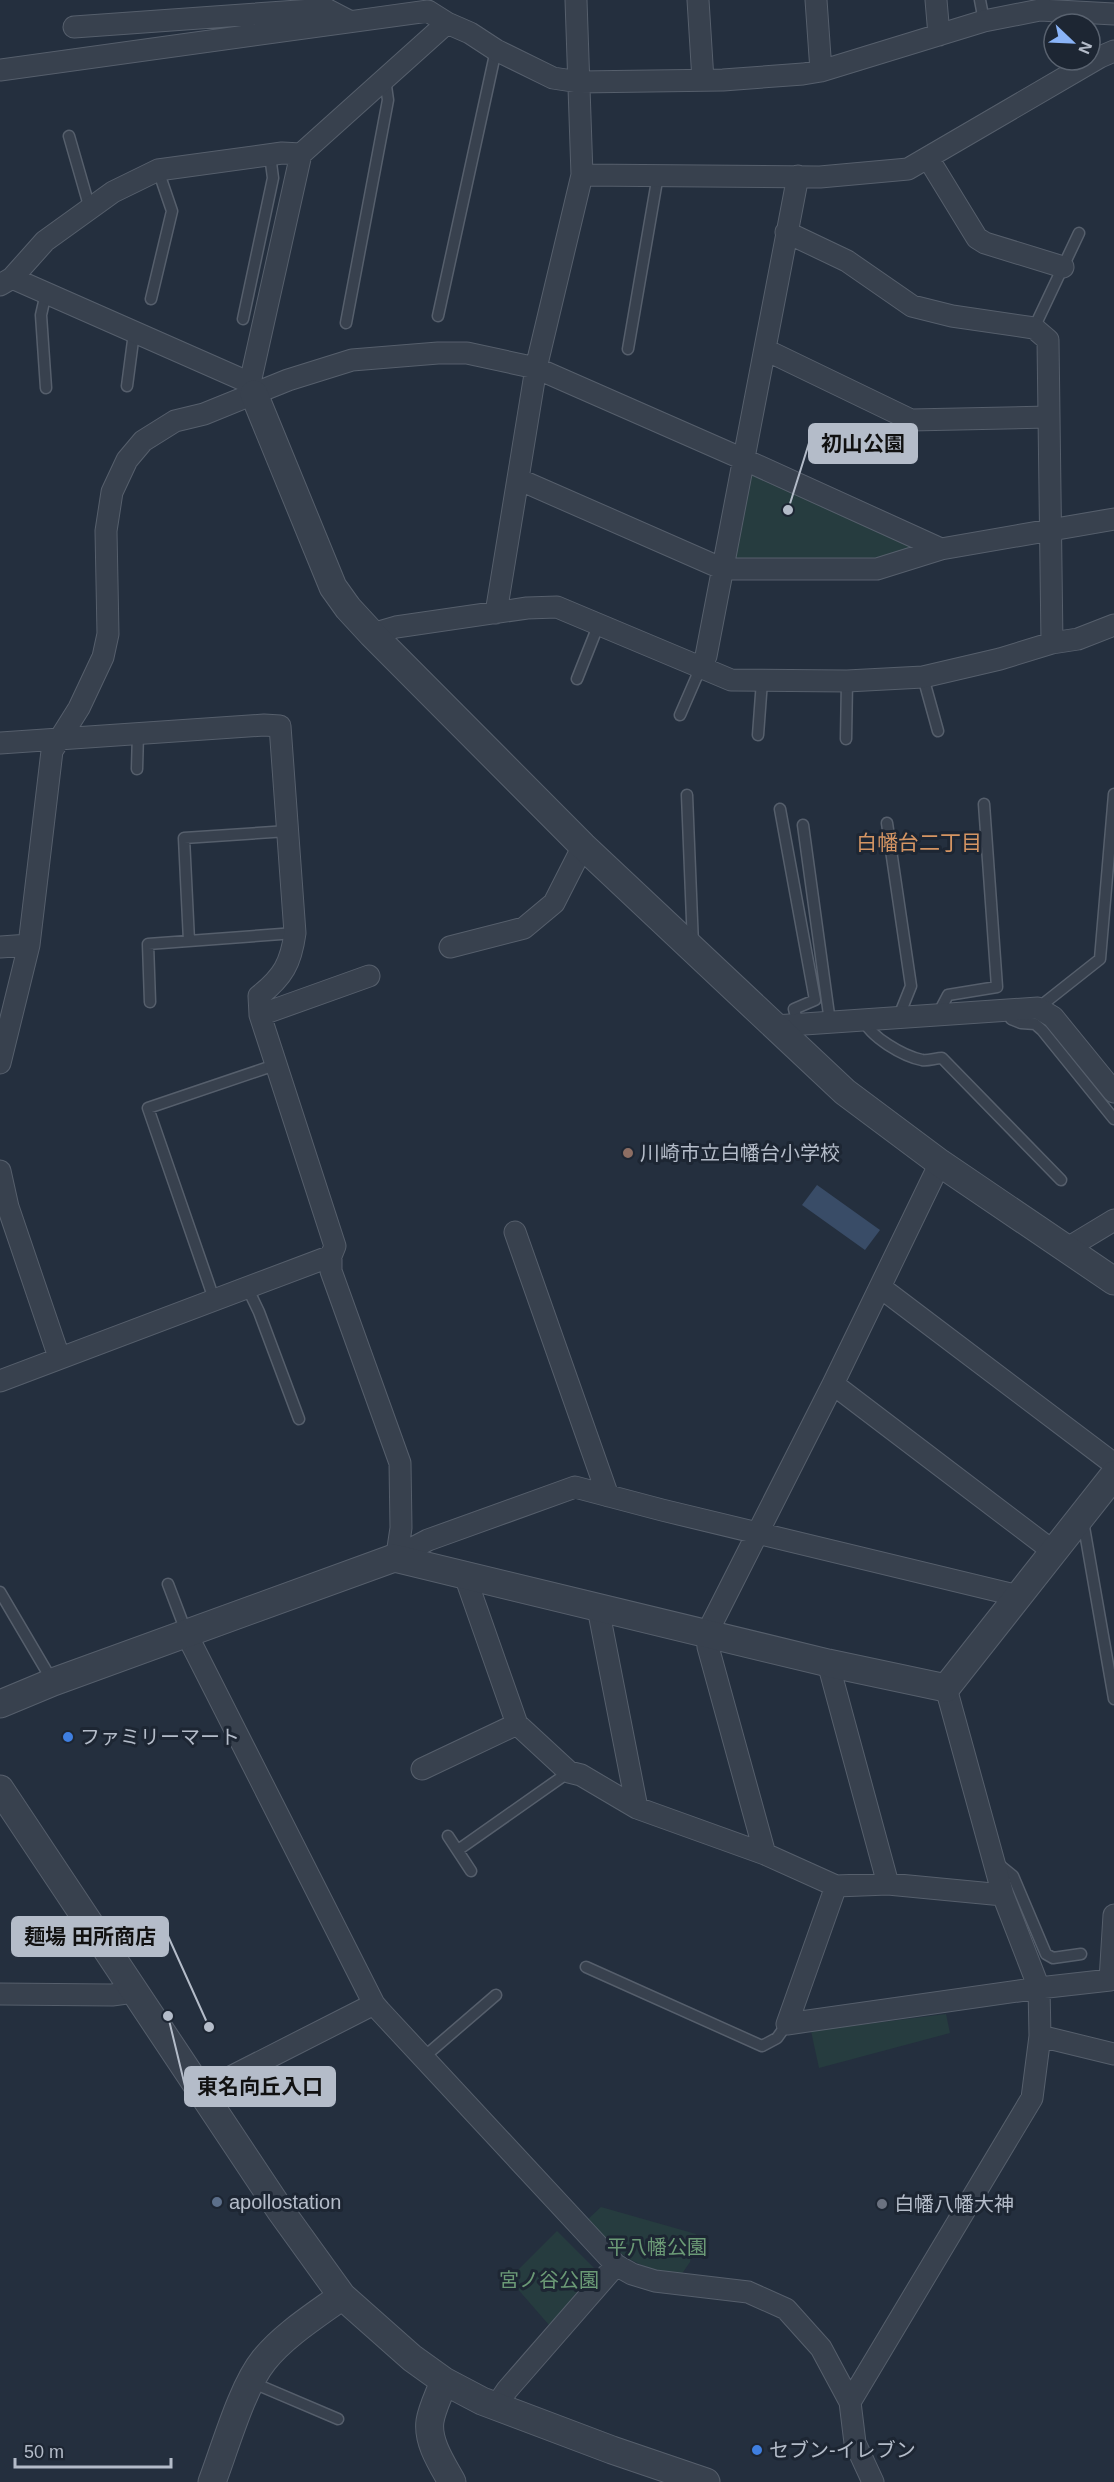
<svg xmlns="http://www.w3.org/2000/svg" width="1114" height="2482" viewBox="0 0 1114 2482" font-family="Arial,'Noto Sans JP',sans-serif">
<rect width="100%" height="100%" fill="#242f3e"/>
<path fill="#263c3f" d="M755,475L910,544L908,552L863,561L738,560L733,552L748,477Z
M946,2014L950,2033L819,2068L811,2031Z
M601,2207L696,2234L690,2262L681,2275C636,2269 616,2253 585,2222Z
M557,2231L597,2271L549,2325L509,2279Z"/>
<path fill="#394c67" d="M817,1185L880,1230L865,1250L802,1205Z"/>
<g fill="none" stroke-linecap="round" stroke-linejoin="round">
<g stroke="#565f6c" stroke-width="13">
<path id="service" d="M980,0L984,21
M69,136L90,209
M151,299L172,211L158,170
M438,316L496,50
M243,319L273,178L270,155
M346,323L388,100L385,79
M1034,328L1079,233
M628,349L658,175
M127,386L134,333
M46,388L41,315L46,293
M923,677L938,731
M577,679L598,626
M680,715L700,669
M758,735L762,681
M846,739L847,681
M137,769L138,733
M687,795L693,945
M780,809L815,1000L794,1009L798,1024
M887,823L911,986L899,1016
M803,825L830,1022
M189,941L184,838L288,831
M150,1002L148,944L295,933
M1038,1008L1100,959L1114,794
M1008,1010L1011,1019L1021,1023L1035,1024L1042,1030L1114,1119
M938,1014L948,995L997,987L984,804
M863,1019C870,1037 903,1056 922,1060C928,1061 936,1058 942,1058L1061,1180
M247,1287L259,1312L299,1419
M214,1299L148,1108L275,1065
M1083,1521L1114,1699
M168,1584L187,1634
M0,1592L53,1682
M448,1836L471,1871
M458,1850L569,1772
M997,1863L1013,1876L1046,1954L1053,1958L1081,1954
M586,1967L762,2046L777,2038L787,2024
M424,2057L496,1995
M251,2382L338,2419"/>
</g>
<g stroke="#565f6c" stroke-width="23">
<path id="minor" d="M698,0L703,80
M816,0L821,71
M936,0L939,35
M74,27L326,9L349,21
M0,70L428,11L447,23L470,33L496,50L553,78L579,82L723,80L803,74L821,71L984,21L1040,10L1114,14
M928,158L977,238L985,243L1063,267
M582,175L820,177L908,169L1100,57L1114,51
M786,232L847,261L912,306L952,316L1034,328L1048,340L1052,643
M12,278L250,383L254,394
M0,285L12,278L45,241L113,192L158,170L282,153L301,154L447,23
M766,350L911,420L1048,417
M250,383L301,154
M518,479L723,569H877L941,549L1114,519
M496,613L536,368L582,175L576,0
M372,634L396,627L527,608L557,607L731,680L847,681L923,677L1000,659L1052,643L1078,639L1114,625
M700,669L706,656L798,176
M0,743L264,725L280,726L295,933C291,963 283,977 259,996L260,1015L335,1246L331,1256V1271L400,1463L401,1528L398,1548L394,1558
M0,947L29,945
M450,947L524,928L554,903L583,846
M260,1015L369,976
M775,1026L1038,1008L1053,1017L1114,1092
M0,1063L29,945L52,751L79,708L103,657L108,634L106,531L112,492L127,460L143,441L175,421L204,414L288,380L352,360L438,353H467L536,368L743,459L941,549
M0,1171L8,1207L59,1357
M515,1232L608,1496
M1066,1249L1114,1220
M880,1287L1114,1464
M0,1381L331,1256
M833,1384L1054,1552
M394,1558L428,1540L575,1487L662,1510L1019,1596
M465,1576L517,1724L569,1772L581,1775L637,1808L765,1854L836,1886L888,1884L1003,1895
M598,1608L637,1808
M187,1635L374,2004L380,2011L616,2265L632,2274L655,2281L748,2292L786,2309L821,2348L850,2402L855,2443L873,2482
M828,1663L888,1884
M422,1769L517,1724
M765,1854L708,1647L707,1633L833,1384L940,1163
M836,1886L787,2024L1039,1988L1110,1980L1114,1915
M0,1994L112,1995L134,1992
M1040,2036L1114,2054
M201,2092L374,2004
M850,2402L1032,2098L1040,2036L1039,1988L1003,1895L946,1688
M496,2406L507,2390L616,2265"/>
</g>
<g stroke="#565f6c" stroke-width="29">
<path id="tertiary" d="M254,394L333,587L348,608L372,634L583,846L845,1092L940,1163L1114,1281
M0,1704L53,1682L394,1558L828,1663L946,1688L1114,1475
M0,1789L280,2210L342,2296L412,2358L444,2381L482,2401L612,2450L706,2482
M444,2381C440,2393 432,2408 430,2421C427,2442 442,2464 452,2482
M212,2482C225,2448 242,2387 264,2360C284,2335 316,2315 342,2296"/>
</g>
<use href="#service" stroke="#38414e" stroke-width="10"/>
<use href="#minor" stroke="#38414e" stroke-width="21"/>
<use href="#tertiary" stroke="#38414e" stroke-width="27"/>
</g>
<circle fill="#8d6e63" stroke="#1d2633" stroke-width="2" cx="628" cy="1153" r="6"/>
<g fill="#3f7fe0" stroke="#1d2633" stroke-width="2">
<circle cx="68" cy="1737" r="6"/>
<circle cx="757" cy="2450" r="6"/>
</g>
<circle fill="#5c6f8a" stroke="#1d2633" stroke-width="2" cx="217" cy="2202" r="6"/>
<circle fill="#6b7280" stroke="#1d2633" stroke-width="2" cx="882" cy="2204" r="6"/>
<g text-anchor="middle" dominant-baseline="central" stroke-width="6" stroke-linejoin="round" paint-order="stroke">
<g font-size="20" fill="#b4bcc9" stroke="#1d2633" text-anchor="start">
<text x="640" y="1153">川崎市立白幡台小学校</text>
<text x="80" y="1737">ファミリーマート</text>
<text x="229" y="2202">apollostation</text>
<text x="894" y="2204">白幡八幡大神</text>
<text x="769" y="2450">セブン-イレブン</text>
</g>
<g font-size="20" fill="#6b9a76" stroke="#1d2633">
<text x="657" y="2247">平八幡公園</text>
<text x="549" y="2280">宮ノ谷公園</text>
</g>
<g font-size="21" fill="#d59563" stroke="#1d2633">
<text x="919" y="842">白幡台二丁目</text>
</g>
</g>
<path fill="none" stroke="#b4bcc9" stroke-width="2" d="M788 510L809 443M209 2027L168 1936M168 2016L185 2086"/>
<g fill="#b4bcc9" stroke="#1d2633" stroke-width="2">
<circle cx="788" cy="510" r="6"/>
<circle cx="209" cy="2027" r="6"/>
<circle cx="168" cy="2016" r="6"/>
</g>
<g fill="#b4bcc9" stroke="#b4bcc9" stroke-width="2">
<rect x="809" y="424" width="108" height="39" rx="6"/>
<rect x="12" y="1917" width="156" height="39" rx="6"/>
<rect x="185" y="2067" width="150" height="39" rx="6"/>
</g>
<g font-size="21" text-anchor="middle" font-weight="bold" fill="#111">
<text x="863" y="451">初山公園</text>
<text x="90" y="1944">麺場 田所商店</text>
<text x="260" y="2094">東名向丘入口</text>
</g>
<g transform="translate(1072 42) rotate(113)"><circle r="28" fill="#1d2633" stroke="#59626f" stroke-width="1.5"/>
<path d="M0-4.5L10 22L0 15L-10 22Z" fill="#8ab4f8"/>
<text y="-9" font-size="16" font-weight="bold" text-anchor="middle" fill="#b4bcc9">N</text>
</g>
<path d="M15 2458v9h156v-9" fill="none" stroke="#b4bcc9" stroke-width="3"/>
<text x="24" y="2458" font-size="18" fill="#b4bcc9" stroke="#1d2633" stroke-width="4.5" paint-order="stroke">50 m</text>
</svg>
